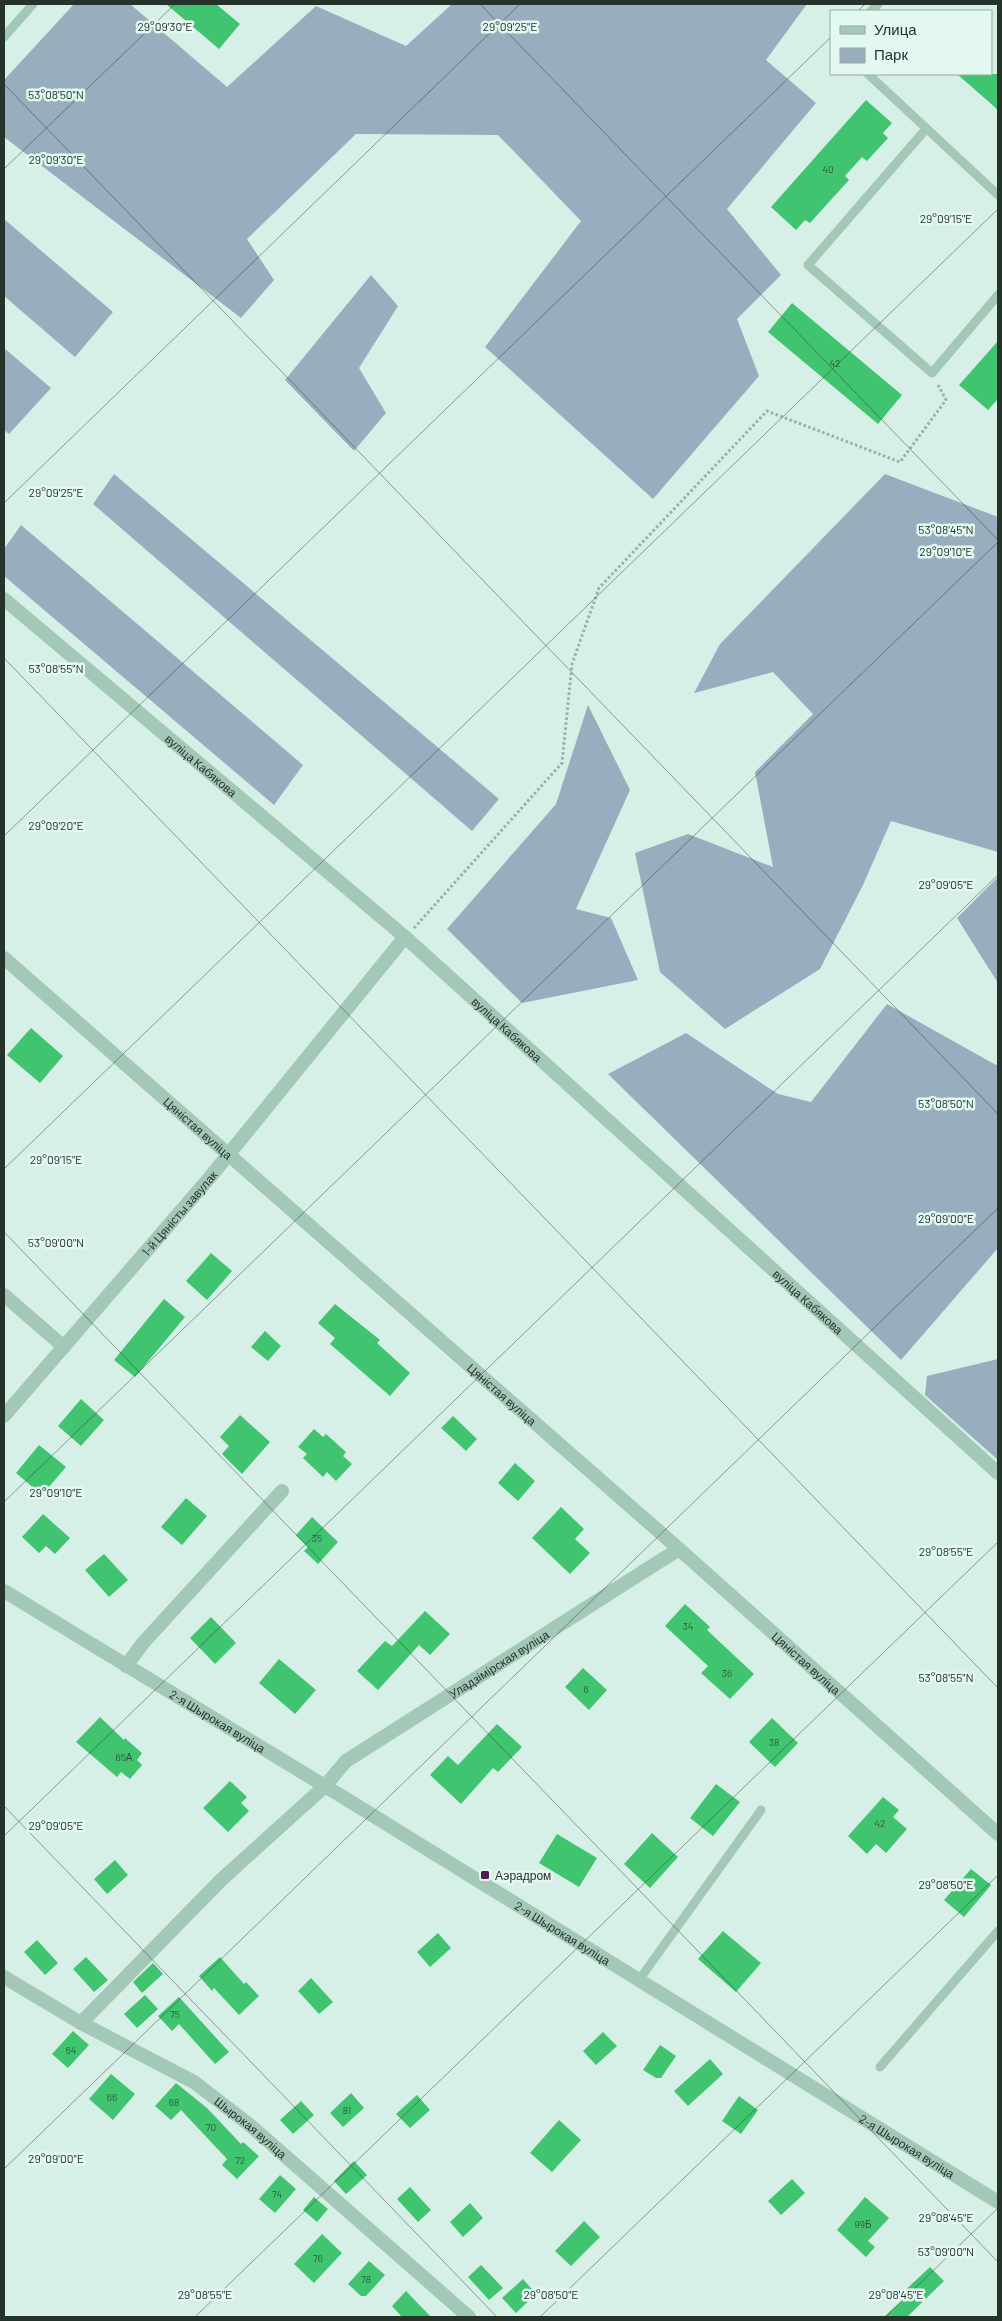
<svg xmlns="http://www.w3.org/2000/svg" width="1002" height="2321" viewBox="0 0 1002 2321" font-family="Barlow,sans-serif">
<rect width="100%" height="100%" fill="#d7f0e7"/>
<path fill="#98aebf" d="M74,4H130L227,87L316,6L406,46L452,4H807L766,60L816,103L727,209L781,275L737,319L759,376L653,499L485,347L581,221L498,135L356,134L247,239L274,280L241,318L4,137V80Z
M4,219L113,312L75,357L4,296Z
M371,275L398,306L359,368L386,413L354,451L285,380Z
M4,348L51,388L9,434L4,430Z
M114,474L499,799L472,831L93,504Z
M885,474L998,517V852L891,821L863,885L820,969L725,1029L660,972L635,853L688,834L773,867L755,772L813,714L773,672L694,693L720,644Z
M21,525L303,765L274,805L4,576V549Z
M588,705L630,790L576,909L611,918L638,980L522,1003L447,929L556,804Z
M998,877V983L957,918Z
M887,1004L996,1065L998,1063V1248L901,1360L608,1074L686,1033L778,1094L811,1102Z
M998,1359V1460L925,1395L927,1376Z"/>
<path fill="#41c470" d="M166,4H216L240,24L219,49Z
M957,74H998V110Z
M866,100L892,123L883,133L888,138L867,161L862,157L845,176L849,180L810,223L805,220L796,230L771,207Z
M792,303L902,395L878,424L768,332Z
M998,341V399L988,410L959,385Z
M31,1028L63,1056L40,1083L7,1055Z
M211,1253L232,1271L207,1300L186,1281Z
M164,1299L185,1317L135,1377L114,1360Z
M335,1304L380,1340L377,1343L410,1373L390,1396L330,1344L335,1338L318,1323Z
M265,1331L281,1346L268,1361L251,1347Z
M81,1399L104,1420L81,1446L58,1426Z
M240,1415L270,1442L242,1474L222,1454L229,1446L220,1437Z
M453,1416L477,1439L466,1451L441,1428Z
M314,1429L323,1437L326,1434L346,1452L343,1456L352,1464L336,1481L327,1472L323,1477L303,1458L307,1454L298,1447Z
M39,1445L66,1467L42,1495L16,1473Z
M515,1463L535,1481L518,1501L498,1483Z
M186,1498L207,1516L182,1545L161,1527Z
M561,1507L584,1529L575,1539L590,1553L570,1574L532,1538Z
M43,1514L70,1538L55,1554L46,1546L39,1553L22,1537Z
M312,1517L338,1542L318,1564L304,1551L308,1547L296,1535Z
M104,1554L128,1580L109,1597L85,1570Z
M685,1604L710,1627L707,1630L754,1674L730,1699L701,1673L708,1666L665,1626Z
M425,1611L450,1634L430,1655L419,1645L378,1690L357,1671L385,1641L392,1646Z
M211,1617L236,1643L215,1664L190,1638Z
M279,1659L316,1690L295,1714L259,1683Z
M583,1668L607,1690L589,1710L565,1687Z
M100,1717L124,1740L125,1738L142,1753L137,1760L142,1765L130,1779L121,1772L117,1777L76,1742Z
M772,1718L798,1743L775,1767L749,1742Z
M497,1724L522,1747L498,1772L493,1768L461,1804L430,1775L448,1756L458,1765Z
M230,1781L247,1797L241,1803L249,1811L228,1832L203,1808Z
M716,1784L740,1802L713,1836L690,1818Z
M883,1797L899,1810L893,1817L907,1829L886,1853L876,1844L867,1854L848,1836Z
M652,1833L678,1857L650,1888L624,1864Z
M557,1834L597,1858L579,1887L539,1863Z
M115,1860L128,1875L107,1894L94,1879Z
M971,1869L991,1885L964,1917L944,1900Z
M723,1931L761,1963L736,1992L698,1959Z
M438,1933L451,1948L430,1967L417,1952Z
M37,1940L58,1963L45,1975L24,1952Z
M86,1957L108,1980L94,1992L73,1969Z
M220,1957L244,1984L246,1982L259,1996L239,2015L214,1988L212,1991L199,1976Z
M153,1963L163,1974L142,1993L133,1982Z
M311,1978L333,2002L319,2014L298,1991Z
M145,1995L158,2009L137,2028L124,2014Z
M179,1997L229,2052L215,2064L179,2024L172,2031L158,2016Z
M73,2031L89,2045L68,2068L52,2054Z
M603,2032L617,2046L596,2065L583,2051Z
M660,2045L676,2056L661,2078H656L643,2070Z
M710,2059L723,2074L688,2106L674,2091Z
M111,2074L135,2094L113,2120L89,2099Z
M176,2083L207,2108L241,2144L243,2142L259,2156L237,2179L222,2165L227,2159L181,2110L171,2120L155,2106Z
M351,2093L364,2108L343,2127L330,2113Z
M417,2095L430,2110L410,2128L396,2114Z
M739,2096L758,2110L741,2134L722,2121Z
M301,2101L314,2115L293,2134L280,2120Z
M559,2120L581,2140L552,2172L530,2153Z
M354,2161L367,2175L346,2194L334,2181Z
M280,2175L296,2189L275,2213L259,2199Z
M792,2179L805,2193L781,2215L768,2201Z
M410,2187L431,2210L418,2222L397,2199Z
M314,2197L328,2209L317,2222L303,2210Z
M865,2197L889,2218L868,2241L875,2247L866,2257L837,2230Z
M470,2203L483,2218L463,2237L450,2222Z
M584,2221L600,2237L571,2266L555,2251Z
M322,2234L342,2253L314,2283L294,2264Z
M369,2261L385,2275L366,2296H361L348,2284Z
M481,2265L503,2288L489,2300L468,2277Z
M930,2267L944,2281L907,2317H884L903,2300L899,2296Z
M523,2279L536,2294L516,2313L502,2298Z
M406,2291L431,2317H402L392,2306Z"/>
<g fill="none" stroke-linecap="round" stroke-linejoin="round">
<path stroke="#8eb4a2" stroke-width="3" stroke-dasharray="2.5 2.5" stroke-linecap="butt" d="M414,928L562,763L572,664L599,588L767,411L900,462L946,400L937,383"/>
<path stroke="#a4c8b8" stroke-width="9" d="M871,11L878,4
M4,37L33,4
M868,74L998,195
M926,129L808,265L932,373L998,295
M639,1980L761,1810
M880,2067L998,1931"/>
<g stroke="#a4c8b8" stroke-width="14">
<path id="s1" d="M4,599L405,937L998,1473"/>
<path d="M4,1295L64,1347"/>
<path id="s2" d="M4,1416L211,1176L405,937"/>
<path d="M126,1666L143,1643L282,1491"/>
<path id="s3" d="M4,1977L81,2023L194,2082L251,2126L469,2317"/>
<path id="s4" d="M81,2023L221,1880L325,1786L346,1761L679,1549"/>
</g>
<g stroke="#a4c8b8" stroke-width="14">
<path id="s5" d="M4,958L679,1549L998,1834"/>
<path id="s6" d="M4,1591L343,1797L998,2202"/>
</g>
</g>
<path fill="none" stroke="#26332b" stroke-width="1" stroke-opacity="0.45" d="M480,4L998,540M858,11L865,4M4,84L998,1114M4,169L175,4M4,503L520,4M4,658L998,1688M4,836L831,37M4,1169L998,209M4,1232L998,2262M4,1502L998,542M4,1806L497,2317M4,1836L998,875M4,2169L998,1208M195,2317L998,1542M540,2317L998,1875M885,2317L998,2208"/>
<rect fill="#541c4a" stroke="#e3f8f1" stroke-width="2" x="480" y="1870" width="10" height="10" rx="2.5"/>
<g text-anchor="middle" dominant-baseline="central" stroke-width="5" stroke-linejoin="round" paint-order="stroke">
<g font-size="10" fill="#2d573c">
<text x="828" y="169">40</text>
<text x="835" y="363">42</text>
<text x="317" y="1538">35</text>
<text x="688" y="1626">34</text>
<text x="727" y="1673">36</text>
<text x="586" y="1689">6</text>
<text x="774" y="1742">38</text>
<text x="124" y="1757">65А</text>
<text x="880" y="1823">42</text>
<text x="175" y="2014">75</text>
<text x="71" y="2050">64</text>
<text x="112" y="2097">66</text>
<text x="174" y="2102">68</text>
<text x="347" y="2110">81</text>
<text x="211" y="2127">70</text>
<text x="240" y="2160">72</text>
<text x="277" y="2194">74</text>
<text x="863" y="2224">99Б</text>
<text x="318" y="2258">76</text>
<text x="366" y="2279">78</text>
</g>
<g font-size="12" fill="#26332b" stroke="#e3f8f1">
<text stroke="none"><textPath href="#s1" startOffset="258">вуліца Кабякова</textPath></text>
<text stroke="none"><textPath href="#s1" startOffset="662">вуліца Кабякова</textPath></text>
<text stroke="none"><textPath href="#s5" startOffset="258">Цяністая вуліца</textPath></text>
<text stroke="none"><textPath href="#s2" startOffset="268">1-й Цяністы завулак</textPath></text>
<text stroke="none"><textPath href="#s1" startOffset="1068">вуліца Кабякова</textPath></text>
<text stroke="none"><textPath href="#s5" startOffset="662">Цяністая вуліца</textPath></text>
<text stroke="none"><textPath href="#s5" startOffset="1068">Цяністая вуліца</textPath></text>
<text stroke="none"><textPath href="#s4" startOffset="554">Уладзімірская вуліца</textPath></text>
<text stroke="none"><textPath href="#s6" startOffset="250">2-я Шырокая вуліца</textPath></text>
<text stroke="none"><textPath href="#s6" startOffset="655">2-я Шырокая вуліца</textPath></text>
<text stroke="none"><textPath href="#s3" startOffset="290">Шырокая вуліца</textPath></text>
<text stroke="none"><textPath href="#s6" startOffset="1060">2-я Шырокая вуліца</textPath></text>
</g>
<g font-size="12" fill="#26332b" stroke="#e3f8f1" text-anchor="start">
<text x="495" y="1875">Аэрадром</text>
</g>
</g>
<g font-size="12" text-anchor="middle" fill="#26332b" stroke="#e3f8f1" stroke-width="5" stroke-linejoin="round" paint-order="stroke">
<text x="165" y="31">29°09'30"E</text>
<text x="510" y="31">29°09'25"E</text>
<text x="56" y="99">53°08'50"N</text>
<text x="56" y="164">29°09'30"E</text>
<text x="946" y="223">29°09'15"E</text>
<text x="56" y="497">29°09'25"E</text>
<text x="946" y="534">53°08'45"N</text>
<text x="946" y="556">29°09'10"E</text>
<text x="56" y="673">53°08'55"N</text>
<text x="56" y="830">29°09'20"E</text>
<text x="946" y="889">29°09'05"E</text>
<text x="946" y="1108">53°08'50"N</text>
<text x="56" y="1164">29°09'15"E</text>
<text x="946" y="1223">29°09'00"E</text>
<text x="56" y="1247">53°09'00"N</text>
<text x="56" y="1497">29°09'10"E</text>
<text x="946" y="1556">29°08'55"E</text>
<text x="946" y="1682">53°08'55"N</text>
<text x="56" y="1830">29°09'05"E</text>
<text x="946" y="1889">29°08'50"E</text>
<text x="56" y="2163">29°09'00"E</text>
<text x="946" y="2222">29°08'45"E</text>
<text x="946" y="2256">53°09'00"N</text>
<text x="205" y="2299">29°08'55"E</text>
<text x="551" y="2299">29°08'50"E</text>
<text x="896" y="2299">29°08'45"E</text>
</g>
<rect width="1002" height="2321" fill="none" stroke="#26332b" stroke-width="10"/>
<rect x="830" y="10" width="162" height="65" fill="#e3f8f1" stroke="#97a9a2"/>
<rect x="840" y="26" width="25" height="8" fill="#a4c8b8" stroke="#97a9a2"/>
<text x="874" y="35" font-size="15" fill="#26332b">Улица</text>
<rect x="840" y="48" width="25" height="15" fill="#98aebf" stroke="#97a9a2"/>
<text x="874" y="60" font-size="15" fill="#26332b">Парк</text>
</svg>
